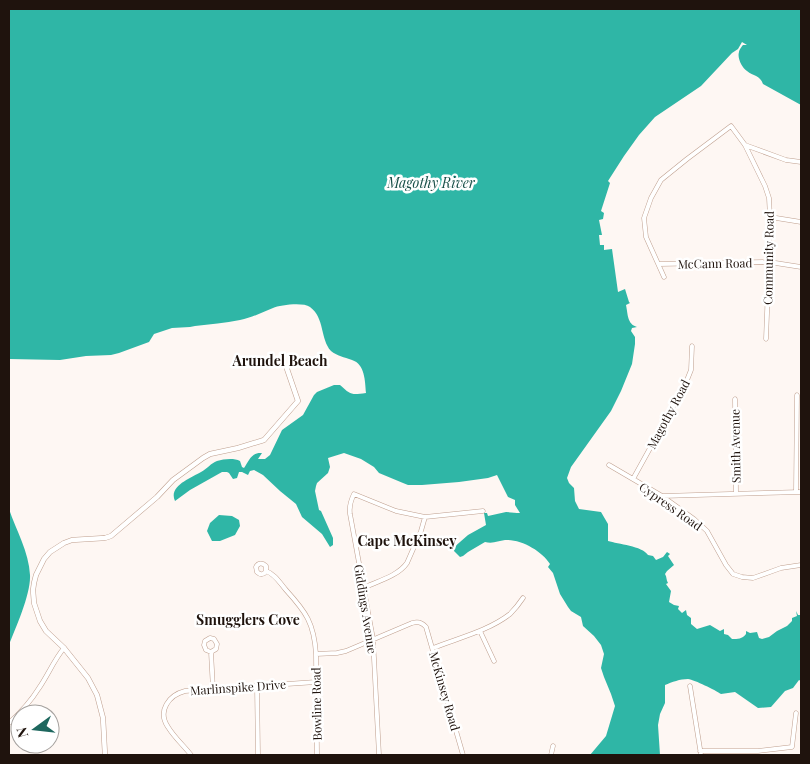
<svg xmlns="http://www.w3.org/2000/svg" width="810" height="764" viewBox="0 0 810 764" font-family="'Playfair Display',serif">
<rect width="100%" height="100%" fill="#fef7f3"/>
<path fill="#2fb6a6" d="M9,9H801V105L763,84C760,75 753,76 747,71C742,68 737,58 739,52C739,50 742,46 743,45H747L742,42L738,49L732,53L701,86L655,117L639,135L624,156L608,181L610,183L601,211L604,213L603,219L599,220L602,235H599L600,245H604V250L612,249L618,292L625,289L629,302L630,303L626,305C628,314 627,324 637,327L632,328L631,331L635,337V344L632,364L621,391L611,411L571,467L567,478L569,483L574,488L575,501L579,509L601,512L608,524V541C618,544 642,546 648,555L653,556L656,560L663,557L667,552L670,554L668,556L674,565L667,571L665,574C667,577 666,580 668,583L666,584L671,591L669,602L674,605L679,606L678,609L682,613L686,610L687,615L691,618V624L697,629L710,625L720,631L724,629V634L728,635L732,639C738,639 742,639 746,634V631L750,633L757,632L759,638L762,639L769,637L777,631L787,626L792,621V618L797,616L796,611L798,615H801V681L799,680L793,688L785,691L771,707L758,708L735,692L721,694C715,690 695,680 688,679C680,679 672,682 665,685V703L660,714L658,725L660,755H590L606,736L615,706L611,694L604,677L601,668L604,654L601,645L594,636L583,626L581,617L571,611L568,607L560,594L553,573L548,567L550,564C542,551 521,539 505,540C498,541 493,544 485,542L468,552L463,556L460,557L452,549L468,535L486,525L484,513H487L488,516L506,512L517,513H520L515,505V500L508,497L497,475L488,478L459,482L422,485H408L403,483L379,473L374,467L361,459L344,453L328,458L330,467L328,473L317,483L316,486L315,491L319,510L321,511L333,538V545L330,547L322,534L302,517L296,504L280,491L263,475L254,470L250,471L248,475L242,472H239L237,478L233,479L229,473L227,472H222L190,490L175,501C168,486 191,478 201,472C207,469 211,463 217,461C224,459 234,458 240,461L242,467L244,468C249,461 251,452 262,453L258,459H265L270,455L282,430L303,415L314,395L317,392L334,385H340C351,395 351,395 366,393C365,381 365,364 352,360C344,357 337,356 331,351C320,339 325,318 310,307C303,302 280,305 273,308C262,312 252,318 240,320C225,323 210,324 195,326L190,327L172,328L154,334L149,342L119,353L111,355L86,356L60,360L9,359Z
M9,509C16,530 29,552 30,575C31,594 16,627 9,645Z
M219,515L232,516L239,520L240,526L235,535L220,541H212L207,531L210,523Z"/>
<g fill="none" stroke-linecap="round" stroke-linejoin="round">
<g stroke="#bf9f8e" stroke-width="5">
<path id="minor" d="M745,145L786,160L801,162
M770,217L801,222
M659,264L769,262L801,267
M664,277L646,237L644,218L651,198L661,180L687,159L731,126L745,145L765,186L769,198L770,217L769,262L766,339
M735,399L736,493
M609,465L662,496L694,519L707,531L726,565L733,574L742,577L753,578L781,568L801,565
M633,479L685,385L691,370L692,346
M796,492L797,395
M662,496L801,492
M266,571C264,575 260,575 257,572L256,567C258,563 262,562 266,566V571C275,574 280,583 286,590C306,612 314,623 316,654L317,755
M363,588C378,581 398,576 407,563L421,531L425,517
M480,631L494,661
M433,648C458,638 488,631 510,614C515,609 519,604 523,598
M211,652L206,650L204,645L205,641L210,638L214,639L217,644L216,649L211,652L213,689
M316,654L337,653L346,651L412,623C418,621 422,622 426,627L463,755
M257,686L258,755
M690,686L701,755
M9,723C20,713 31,701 39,688C48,675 54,660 64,648
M700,751H758L792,747L796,713
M191,755C184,746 174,737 168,727C157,711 169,695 185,691L316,682
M379,755L373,639L350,514C349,507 351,500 354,494L396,511L425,517L483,511
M551,755L553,746"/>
</g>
<g stroke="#bf9f8e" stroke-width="5.5">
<path id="tertiary" d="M105,755L103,718L97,695L88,678L64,648L46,631L40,621L34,603L33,590L34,583L36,575L44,559L50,552L64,543L72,540L105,538L111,536L157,497L173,480L203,458L210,454L238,448L264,440L298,401L287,369"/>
</g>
<use href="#minor" stroke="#fff" stroke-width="4"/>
<use href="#tertiary" stroke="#fff" stroke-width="4.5"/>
</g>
<g text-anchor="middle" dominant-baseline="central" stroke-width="5" stroke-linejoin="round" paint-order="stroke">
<g font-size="12" fill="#1f130d" stroke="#fff">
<text transform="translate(768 258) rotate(-89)">Community Road</text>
<text transform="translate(715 263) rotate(-1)">McCann Road</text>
<text transform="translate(668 414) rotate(-62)">Magothy Road</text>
<text transform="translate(735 446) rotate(-91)">Smith Avenue</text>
<text transform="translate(671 506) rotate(35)">Cypress Road</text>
<text transform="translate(366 609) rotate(81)">Giddings Avenue</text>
<text transform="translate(238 687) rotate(-4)">Marlinspike Drive</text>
<text transform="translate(445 691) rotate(74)">McKinsey Road</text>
<text transform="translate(316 704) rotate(-91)">Bowline Road</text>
</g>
<g font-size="14" font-style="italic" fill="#195049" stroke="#fff">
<text x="431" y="182">Magothy River</text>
</g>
<g font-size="14" font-weight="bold" fill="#1f130d" stroke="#fff">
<text x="280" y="360">Arundel Beach</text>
<text x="407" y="540">Cape McKinsey</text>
<text x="248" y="619">Smugglers Cove</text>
</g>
</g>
<rect width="810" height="764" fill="none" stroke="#1f130d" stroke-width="20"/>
<g transform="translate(35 729) rotate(255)"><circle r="24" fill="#ffffff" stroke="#a5a19e"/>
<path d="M0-4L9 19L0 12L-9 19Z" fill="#1e675e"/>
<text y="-8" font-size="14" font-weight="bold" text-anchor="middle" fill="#1f130d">N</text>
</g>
</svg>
